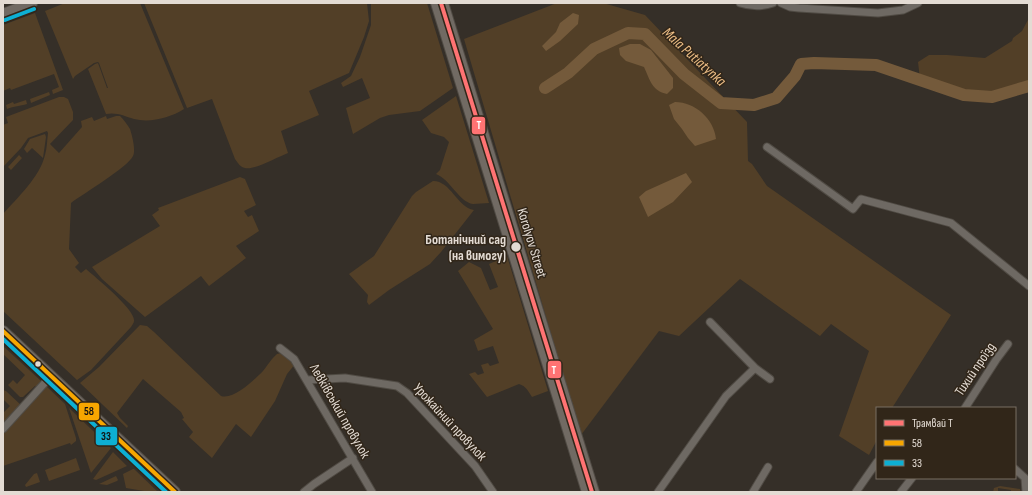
<svg xmlns="http://www.w3.org/2000/svg" width="1032" height="495" viewBox="0 0 1032 495" font-family="'Sofia Sans Condensed',sans-serif">
<rect width="100%" height="100%" fill="#352f28"/>
<path fill="#523f27" d="M65,3H140L184,109C170,118 150,123 134,119C124,116 117,112 106,114L88,69L95,64L98,63L107,88H108L99,63L98,62L94,63L75,76L73,79L45,11Z
M144,3H367L369,21L364,37L349,73L309,91L319,115L281,131L288,153C277,157 256,170 245,168C240,167 238,163 235,159L212,99L187,108Z
M371,3H427L453,88L420,111L389,115L380,118L353,134L346,108L370,98L362,78L343,87L341,83L351,76L360,57L371,25Z
M557,3H603L645,15L747,122L748,161L752,164L767,186L951,315L892,408H877V440L869,455L839,436L869,351L831,324L820,336L740,279L679,336L659,331L581,435L464,39Z
M35,13L63,90L53,94L52,90L59,87L54,74L11,90L10,88L3,91V25Z
M1029,18V82L994,93L974,92L968,94L962,89L946,86L935,83L929,82L920,79L918,62L929,55H947L985,58L1012,41L1013,38L1022,31Z
M49,92L50,95L31,103L30,99Z
M456,96L489,203C484,203 478,204 473,204C459,202 450,179 436,174L440,170L449,142L444,137L431,133L422,120Z
M59,97H64L68,99L73,112V120L50,144L59,153L82,127L81,121L92,117L94,121L106,116L107,119L116,116H120C124,120 127,124 130,129C132,135 136,150 133,156C128,167 83,194 71,203L69,249L79,263L75,267L81,273L86,269C95,277 136,310 134,321C134,323 132,325 131,327L91,370L77,380L3,311V214C17,198 40,177 45,155C47,148 47,141 48,133L47,131L28,138L21,148L3,167V125L8,123L6,117Z
M26,100L27,104C20,106 14,106 7,109L6,105L13,102L14,104Z
M45,134L46,137L43,158L32,148L27,153L24,149L30,139Z
M19,155L22,158L11,170L8,167Z
M240,177L245,179L256,205L244,211L248,217L252,215L259,231L236,246L246,258L209,286L201,276L145,317L102,279L92,267L160,226L152,215L159,210L158,208Z
M433,181C451,181 457,207 474,210L441,252L430,264L389,290L369,305L367,302L368,295L349,274L374,256L412,196L416,192Z
M507,256L548,391L532,397C528,391 526,386 519,384L487,397L469,374L475,372L478,375L484,373L481,365L488,363L490,366L499,363L493,346L478,351L474,340L493,329L458,271L469,262L481,268L490,290L498,287L489,264Z
M140,325L147,326L154,332L221,396C234,400 254,380 263,371C268,365 271,359 277,354L281,353L296,363L287,374L275,401L251,437L236,424L212,458L189,437L193,432L182,419L184,418L181,412L143,379L117,413L120,418L128,426L127,428L80,383L99,367Z
M3,339L44,377V381L3,342Z
M3,346L41,381L42,383L38,387L35,386L23,397H20L8,385L13,380L17,384L25,375L3,354Z
M46,386L65,404L76,438V441L71,445L70,443L3,466V433Z
M3,390L6,391L22,406L3,426V413L10,406L3,399Z
M69,408L111,448L91,473Z
M113,452L127,466L96,480L93,479Z
M76,458L80,470L49,481L45,470Z
M138,466L166,492H162L136,467Z
M133,469H134L158,492H150L126,488L123,474Z
M37,473L40,482L26,487L25,485L34,474Z
M116,476L118,480L117,481L107,485L99,484Z
M1000,486L1020,489L1021,492H1011V490L998,488V492H993L994,488Z"/>
<path fill="#745a3b" d="M573,13L579,15L578,24L560,41L546,51L542,46L556,32L560,23Z
M630,44H640L651,50L673,78V88L667,94C652,91 650,80 644,67L626,61L620,55L619,48Z
M675,102C695,102 714,119 716,139L695,146L688,138L682,129L674,119L669,105Z
M686,173L692,182L673,202L648,217L639,197L646,191Z"/>
<g fill="none" stroke-linecap="round" stroke-linejoin="round">
<path stroke="#745a3b" stroke-width="12" d="M545,88L568,73L594,49L628,33L645,34L684,74L721,103L754,105L776,98L795,76L801,64L814,63L876,65L964,95L992,97L1029,86"/>
<g stroke="#504b44" stroke-width="9">
<path id="street" d="M740,3C752,7 761,7 773,3
M781,3L790,7L799,8L878,13L903,10L918,3
M767,147L853,209L861,199L951,223L1029,286
M710,322L755,368L770,379
M280,348L294,359L372,492
M307,380L345,378L397,386L407,393L475,466L493,492
M965,408L996,360L1008,344
M3,429L51,376
M1015,469L1025,478L1026,492
M304,492L314,484L353,458
M658,492L726,396L755,368
M753,492L768,467
M856,492L877,462
M901,492L912,478"/>
</g>
<g stroke="#504b44" stroke-width="12">
<path id="secondary" d="M436,3L587,492
M443,3L594,492
M3,14L32,3
M3,331L175,492"/>
</g>
<use href="#street" stroke="#6e6963" stroke-width="7"/>
<use href="#secondary" stroke="#716a63" stroke-width="10"/>
<g stroke="#312619" stroke-width="7">
<path id="bus-1" d="M3,331L175,492"/>
</g>
<g stroke="#312619" stroke-width="7">
<path id="bus-2" d="M5,20L34,9
M3,339L166,492"/>
</g>
<use href="#bus-1" stroke="#f7a600" stroke-width="4"/>
<use href="#bus-2" stroke="#0dafd3" stroke-width="4"/>
<g stroke="#312619" stroke-width="7">
<path id="tram-1" d="M441,3L592,492"/>
</g>
<use href="#tram-1" stroke="#ff7373" stroke-width="4"/>
</g>
<g fill="#e3dbd3" stroke="#312619" stroke-width="1.5">
<circle cx="516" cy="247" r="5.5"/>
<circle cx="38" cy="364" r="3.5"/>
</g>
<g text-anchor="middle" dominant-baseline="central" stroke-width="3" stroke-linejoin="round" paint-order="stroke">
<g font-size="14" font-weight="bold" fill="#e3dbd3" stroke="#312619" text-anchor="end">
<text x="506" y="239">Ботанічний сад<tspan x="506" dy="16">(на вимогу)</tspan></text>
</g>
<g font-size="14" fill="#e3dbd3" stroke="#312619">
<text transform="translate(532 243) rotate(73)">Korolyov Street</text>
<text transform="translate(975 369) rotate(-56)">Тихий проїзд</text>
<text transform="translate(340 411) rotate(60)">Левківський провулок</text>
<text transform="translate(450 422) rotate(47)">Урожайний провулок</text>
</g>
<g font-size="15" font-style="italic" fill="#edbe86" stroke="#312619">
<text transform="translate(694 57) rotate(42)">Mala Putiatynka</text>
</g>
</g>
<g stroke="#312619" stroke-width="1.5">
<rect x="471" y="116" width="15" height="19" rx="4" fill="#ff7373"/>
<rect x="547" y="360" width="15" height="19" rx="4" fill="#ff7373"/>
<rect x="78" y="402" width="22" height="19" rx="4" fill="#f7a600"/>
<rect x="95" y="426" width="23" height="20" rx="4" fill="#0dafd3"/>
</g>
<g font-size="11" text-anchor="middle" font-weight="bold" fill="#fff">
<text x="479" y="129">Т</text>
<text x="554" y="374">Т</text>
</g>
<g font-size="11" text-anchor="middle" font-weight="bold" fill="#111">
<text x="89" y="415">58</text>
<text x="106" y="440">33</text>
</g>
<rect width="1032" height="495" fill="none" stroke="#e3dbd3" stroke-width="8"/>
<rect x="876" y="407" width="140" height="72" fill="#312619" stroke="#786e63"/>
<rect x="884" y="420" width="20" height="6" fill="#ff7373" stroke="#786e63"/>
<text x="912" y="427" font-size="12" fill="#e3dbd3">Трамвай Т</text>
<rect x="884" y="440" width="20" height="6" fill="#f7a600" stroke="#786e63"/>
<text x="912" y="447" font-size="12" fill="#e3dbd3">58</text>
<rect x="884" y="460" width="20" height="6" fill="#0dafd3" stroke="#786e63"/>
<text x="912" y="467" font-size="12" fill="#e3dbd3">33</text>
</svg>
